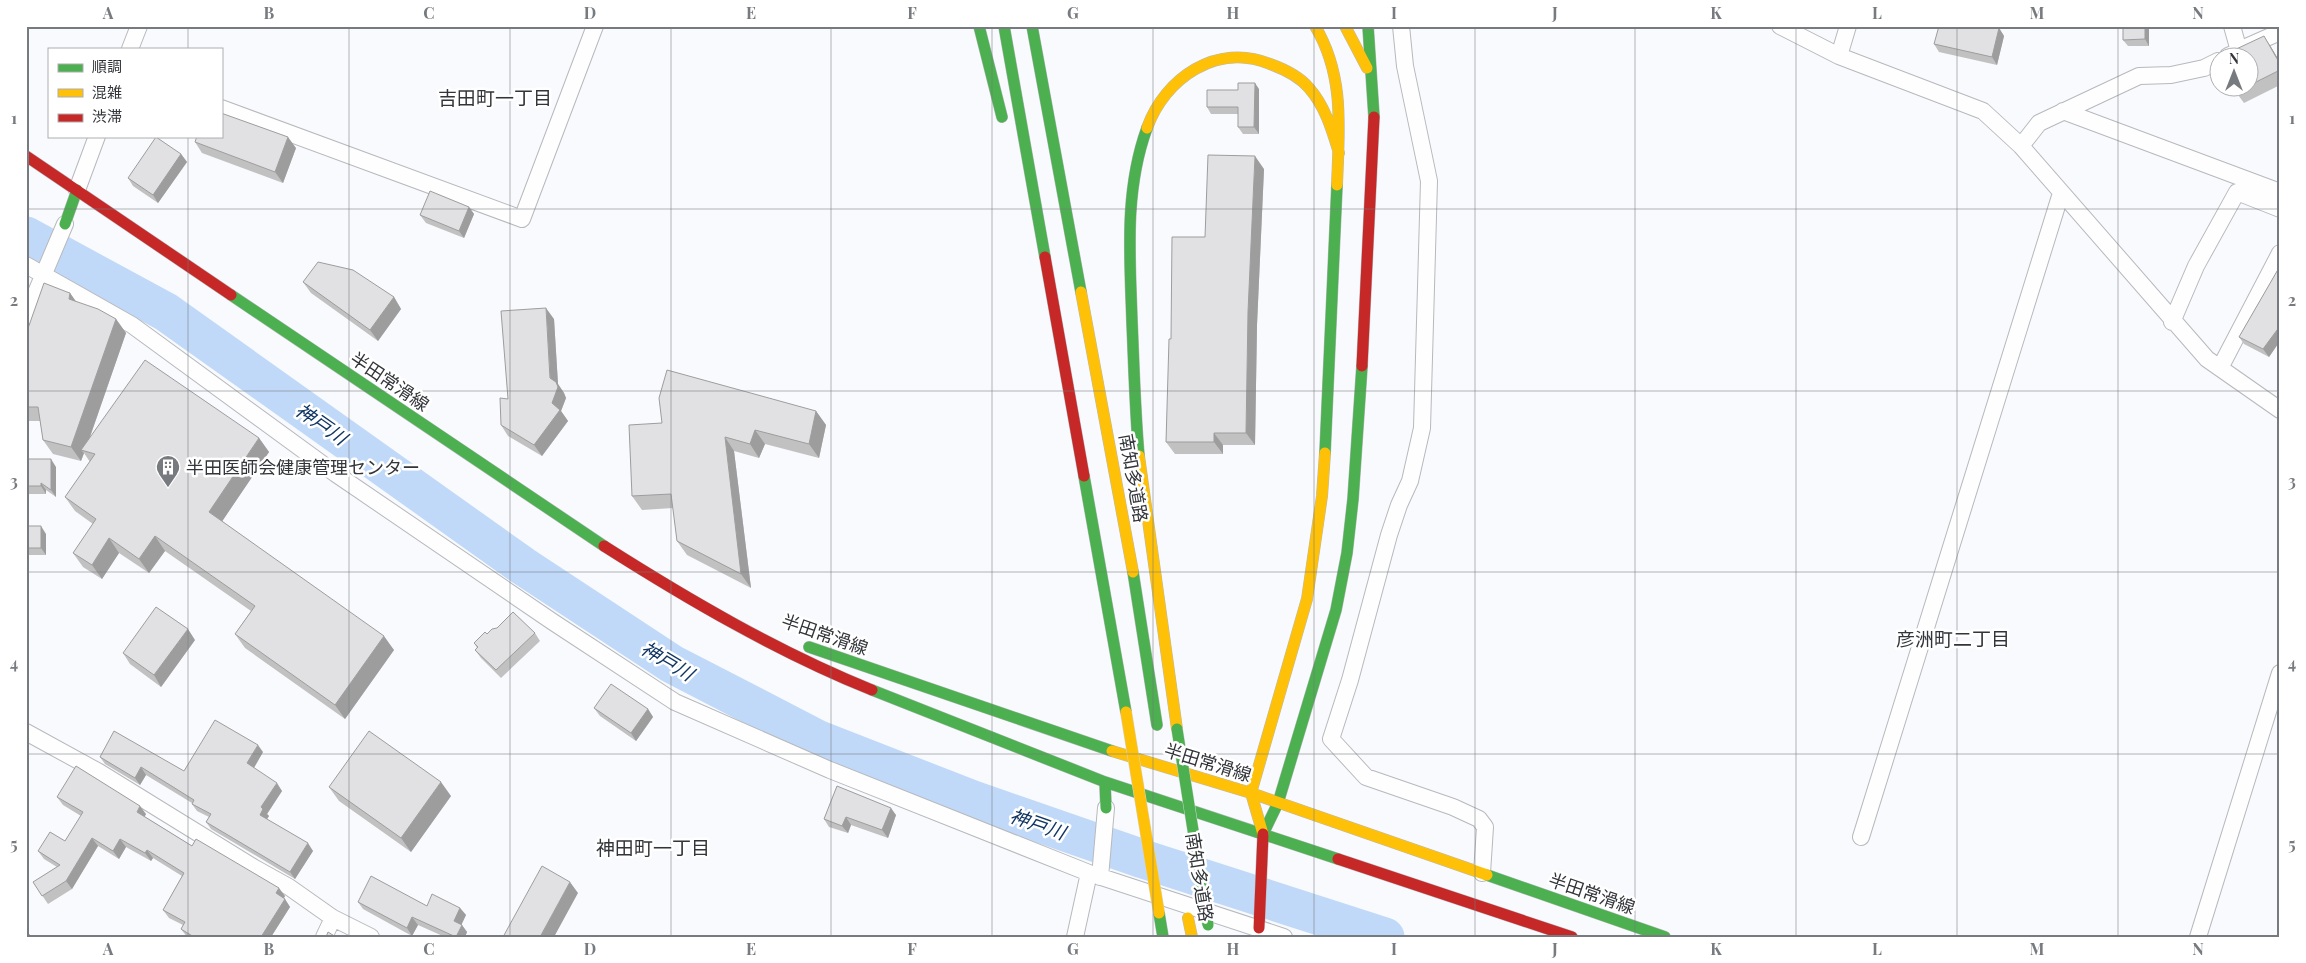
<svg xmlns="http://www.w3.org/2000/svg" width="2306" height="963" viewBox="0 0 2306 963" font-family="'Playfair Display','Noto Sans JP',serif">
<rect width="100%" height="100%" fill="#f8fafd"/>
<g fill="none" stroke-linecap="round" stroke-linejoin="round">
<path stroke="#c1d9f8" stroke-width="39" d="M26,236L166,312L523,566L672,664L819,740L973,800L1143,859L1385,937"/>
<g stroke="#b7b9bc" stroke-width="18">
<path id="street" d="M1401,26L1405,66L1429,181L1422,428L1410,481L1399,505L1389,535L1350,680L1331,739L1366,777L1453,807L1479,819L1485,827L1482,873
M1780,26L1839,56L1983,111L2021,146L2207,359L2280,410
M2246,47L2280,32
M130,49L139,26
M1839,56L1848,26
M2228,56L2239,51L2232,26
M221,108L522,219L595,26
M2063,111L2280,192
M2021,146L2039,123L2139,76L2171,75L2204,68L2218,61
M77,190L97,136
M26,265L132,325L336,474L553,622L675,702L830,770L1089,873L1284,937
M26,316L65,224
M2172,322L2196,266L2237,192L2280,209
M2220,368L2280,253
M26,732L99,772L253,867L289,887L333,918L371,937
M1861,837L2061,193
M1100,877L1106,808
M324,937L333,918
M1075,937L1089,873
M2198,937L2280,673"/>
</g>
<g stroke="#b7b9bc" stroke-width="12">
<path id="fast" d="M979,26L1002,117
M1004,26L1045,257
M1032,26L1081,292
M1368,26L1374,117
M65,224L77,190
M231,295L604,546
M1325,453L1337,185
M1139,456C1135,411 1134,367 1132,322C1130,257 1124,191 1147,128
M1084,476L1126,712
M1133,572L1157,725
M809,647L1112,751
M872,690L1105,782L1338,859
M1105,782L1106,808
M1263,834L1278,803L1336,610L1347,553L1353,499L1362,366
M1487,875L1665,937
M1159,913L1163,937"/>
</g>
<g stroke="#b7b9bc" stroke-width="12">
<path id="slow" d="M1315,26C1345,76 1339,129 1337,185
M1345,26L1367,68
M1147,128C1165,78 1217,42 1270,64C1284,69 1299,76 1309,88C1325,106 1332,130 1339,153
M1081,292L1133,572
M1139,456L1177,729
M1112,751L1251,793L1487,875
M1263,834L1251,793L1307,599L1322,496L1325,453
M1188,918L1192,937"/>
</g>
<g stroke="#b7b9bc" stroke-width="12">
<path id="jam" d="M26,156L231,295
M1045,257L1084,476
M1362,366L1374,117
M604,546C689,600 778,652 872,690
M1338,859L1572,937
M1259,928L1263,834"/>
</g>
<use href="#street" stroke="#fefeff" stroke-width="16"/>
<use href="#fast" stroke="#4caf50" stroke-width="11"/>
<use href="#slow" stroke="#ffc107" stroke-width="11"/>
<use href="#jam" stroke="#c62828" stroke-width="11"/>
<g stroke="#d4d5d7" stroke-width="12" stroke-linecap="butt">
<path id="fast-bridge" d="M1177,729L1208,925"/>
</g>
<g stroke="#d4d5d7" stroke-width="12" stroke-linecap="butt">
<path id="slow-bridge" d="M1126,712L1159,913"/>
</g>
<use href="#fast-bridge" stroke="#4caf50" stroke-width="11"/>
<use href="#slow-bridge" stroke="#ffc107" stroke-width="11"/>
</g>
<path fill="#c2c1c2" d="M2149,26V46H2128L2123,40Z
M1999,28L2004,36L1997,65L1939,52L1934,44Z
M2271,47L2280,62V85L2244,103L2233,88H2248V58Z
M1259,89V134H1243L1238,127V114H1211L1207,107L1238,90Z
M195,142L296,148L283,183L202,153Z
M181,154L187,162L158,203L133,186L128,178Z
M1264,169L1257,325L1255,445H1223V454H1175L1166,442L1171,339L1205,237Z
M469,207L474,214L464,238L426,223L420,215Z
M2280,266V341L2269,357L2244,344L2239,337Z
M303,282L394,297L401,309L378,341L311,293Z
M70,293L76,302L116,319L126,333L89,440L259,438L269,452L222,521L394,650L345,719L245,648L235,634L251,611L165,551L149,573L119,553L102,579L83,567L73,553L93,524L75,511L65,497L90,462L84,453L81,461L53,454L43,440L40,421H26V334Z
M554,319L558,384L564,393L566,398L561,411L568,421L542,456L508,436L501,425L508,399Z
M816,411L826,425L819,458L765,444L759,458L734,451L751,588L687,555L677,541L673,508L642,510L632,496L662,423Z
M26,459L56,467V497L46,490V494H26Z
M26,526L46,534V555H26Z
M535,633L540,641L501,678L481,658L475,650L477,648L474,643L487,634Z
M195,640L161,687L130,664L123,653Z
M594,708L648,709L653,717L636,741L600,716Z
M263,752L254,768L282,791L267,814L269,816L267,819L313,851L295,879L211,829L206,822L209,817L197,811L192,804V803L146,775L140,785L105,764L100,757L184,771Z
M837,786L896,815L888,838L851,825L848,833L829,827L824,819Z
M329,787L451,796L411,852L339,801Z
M57,797L146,814L144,816L192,846L285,896L284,898L290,907L271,937H187L181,929L183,925L169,918L163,910L182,876L153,858L151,861L126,847L119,859L98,846L72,889L48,904L33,882L57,867L44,859L38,851L65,841L81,816L63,805Z
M358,902L460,908L466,915L461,924L467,932L465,937H445L418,925L412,936L363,909Z"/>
<path fill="#9e9d9e" d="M2145,26H2149V46L2145,39Z
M1999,28L2004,36L1997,65L1992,57Z
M2264,36L2271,47L2280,62V64Z
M1255,83L1259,89V134L1254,127Z
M288,137L296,148L283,183L275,172Z
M181,154L187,162L158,203L153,195Z
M1255,156L1264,169L1257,325L1255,445L1246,433L1248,312Z
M469,207L474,214L464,238L459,231Z
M70,293L80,307L69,299Z
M394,297L401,309L378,341L370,330Z
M546,308L554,319L558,384L564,393L566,398L561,411L568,421L542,456L534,445L552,403Z
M116,319L126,333L85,451L81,450L84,453L81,461L71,447Z
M2280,326V341L2269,357L2263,349Z
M816,411L826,425L819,458L809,444Z
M755,430L765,444L759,458L750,444Z
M1214,433L1223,445V454L1214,442Z
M725,437L734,451L751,588L741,574Z
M259,438L269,452L219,526L209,512Z
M51,459L56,467V497L51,490Z
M41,483L46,490V494L41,486Z
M41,526L46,534V555L41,548Z
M155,536L165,551L149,573L139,559Z
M109,538L119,553L102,579L92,565Z
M188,629L195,640L161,687L154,675Z
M384,636L394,650L345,719L335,705Z
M648,709L653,717L636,741L631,733Z
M258,745L263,752L252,771L247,763Z
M141,767L146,775L140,785L135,778Z
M441,782L451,796L411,852L401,838Z
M277,783L282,791L267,814L269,816L265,822L260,815L261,807Z
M140,806L146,814L143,820L137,812Z
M891,808L896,815L888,838L882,830Z
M846,817L851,825L848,833L842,826Z
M92,838L98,846L72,889L66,881Z
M120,839L126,847L119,859L113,851Z
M308,843L313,851L295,879L290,872Z
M147,850L153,858L151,861L145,853Z
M570,882L578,893L554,937H540Z
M279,888L285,896L282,901L276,893Z
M285,899L290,907L271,937H261Z
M460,908L466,915L460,928L454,921Z
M412,917L418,925L412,936L407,928Z
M462,925L467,932L465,937H456Z"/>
<path fill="#e1e0e2" stroke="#9e9d9e" d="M1939,26H1991L1999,28L1992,57L1934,44Z
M2123,26H2145V39L2123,40Z
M2264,36L2280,64V70L2248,86V58H2218V64L2215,59Z
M1238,83H1255L1254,127H1238V107H1207V90H1238Z
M2233,88H2245L2236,92Z
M221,113L288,137L275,172L195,142L197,136H221Z
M156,137L181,154L153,195L128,178Z
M1208,155L1255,156L1248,312L1246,433H1214V442H1166L1169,339H1171L1172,237H1205Z
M430,191L469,207L459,231L420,215Z
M318,262L353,270L394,297L370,330L303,282Z
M2280,266V326L2263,349L2239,337Z
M44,283L67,292L70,293L69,299L98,309L116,319L71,447L43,440L38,407H26V334Z
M546,308L550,378L556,382L558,387L552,403L560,410L534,445L501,425L500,398L508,399L501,311Z
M145,360L259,438L209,512L384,636L335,705L235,634L255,606L155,536L139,559L109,538L92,565L73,553L96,519L65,497L95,454L81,450Z
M667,370L816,411L809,444L755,430L750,444L725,437L741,574L677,541L671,494L632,496L629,425L662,423L659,398Z
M26,459H51V490L41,483V486H26Z
M26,526H41V548H26Z
M156,607L188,629L154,675L123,653Z
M513,612L535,633L496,670L475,650L478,647L474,643L485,632L487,634L492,629L497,628Z
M611,684L648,709L631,733L594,708Z
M215,720L258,745L247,763L277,783L261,807L263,809L260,815L308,843L290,872L206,822L211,814L192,804L194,800L141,767L135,778L100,757L114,731L184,771Z
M369,731L441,782L401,838L329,787Z
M76,766L140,806L137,812L192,846L196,839L279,888L276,893L285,899L261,937H194L181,929L185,922L163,910L184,873L147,850L145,853L120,839L113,851L92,838L66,881L42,896L33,882L60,865L38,851L50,832L65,841L83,812L57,797Z
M837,786L891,808L882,830L846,817L842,826L824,819Z
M542,866L570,882L540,937H503Z
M371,876L427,906L432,894L460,908L454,921L462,925L456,937L412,917L407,928L358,902Z
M26,932L31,936L30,937H26Z
M328,932L336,937H326Z"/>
<path fill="none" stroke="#777a7e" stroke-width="1" stroke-opacity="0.55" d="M188,26V49M349,26V937M510,26V937M671,26V937M831,26V937M992,26V937M1153,26V937M1314,26V937M1475,26V937M1635,26V937M1796,26V937M1957,26V937M2118,26V937M188,136V937M26,209H2280M26,391H2280M26,572H2280M26,754H2280"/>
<defs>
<g id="building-pin" transform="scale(1.25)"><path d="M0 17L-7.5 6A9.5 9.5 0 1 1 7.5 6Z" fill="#777a7e" stroke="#fff"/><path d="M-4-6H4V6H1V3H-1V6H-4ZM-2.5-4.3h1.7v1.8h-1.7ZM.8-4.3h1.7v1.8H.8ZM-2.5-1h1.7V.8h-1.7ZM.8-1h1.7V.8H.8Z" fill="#fff"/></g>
</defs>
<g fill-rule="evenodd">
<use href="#building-pin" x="168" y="467"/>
</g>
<g text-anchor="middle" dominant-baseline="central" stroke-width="5" stroke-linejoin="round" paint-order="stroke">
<g font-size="18" fill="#323539" stroke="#fff">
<text transform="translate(390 381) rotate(34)">半田常滑線</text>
<text transform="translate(1134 478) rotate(80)">南知多道路</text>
<text transform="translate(825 634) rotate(19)">半田常滑線</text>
<text transform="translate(1208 762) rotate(17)">半田常滑線</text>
<text transform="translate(1200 877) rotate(81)">南知多道路</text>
<text transform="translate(1592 893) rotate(19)">半田常滑線</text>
</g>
<g font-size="18" fill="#323539" stroke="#fff" text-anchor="start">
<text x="186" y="467">半田医師会健康管理センター</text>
</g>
<g font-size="19" fill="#323539" stroke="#fff">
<text x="495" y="97">吉田町一丁目</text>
<text x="1953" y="638">彦洲町二丁目</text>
<text x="653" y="847">神田町一丁目</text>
</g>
<g font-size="19" font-style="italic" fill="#113663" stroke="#fff">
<text transform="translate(322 423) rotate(35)">神戸川</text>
<text transform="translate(668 660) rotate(31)">神戸川</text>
<text transform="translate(1038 823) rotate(19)">神戸川</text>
</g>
</g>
<rect width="2306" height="963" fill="none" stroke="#ffffff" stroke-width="55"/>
<rect x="48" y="48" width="175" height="90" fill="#ffffff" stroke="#adaeb0"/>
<rect x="58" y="64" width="25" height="8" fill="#4caf50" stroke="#adaeb0"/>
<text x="92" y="72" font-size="15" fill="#323539">順調</text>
<rect x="58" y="89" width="25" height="8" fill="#ffc107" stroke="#adaeb0"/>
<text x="92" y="98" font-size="15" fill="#323539">混雑</text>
<rect x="58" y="114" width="25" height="8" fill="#c62828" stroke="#adaeb0"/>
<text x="92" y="122" font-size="15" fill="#323539">渋滞</text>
<g transform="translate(2234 72)"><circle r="24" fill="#ffffff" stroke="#adaeb0"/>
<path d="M0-4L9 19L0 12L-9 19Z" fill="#777a7e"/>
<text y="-8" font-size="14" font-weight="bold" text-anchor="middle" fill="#323539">N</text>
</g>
<rect x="28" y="28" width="2250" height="908" fill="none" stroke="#777a7e" stroke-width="2"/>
<g font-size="16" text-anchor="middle" font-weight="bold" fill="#777a7e">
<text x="108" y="19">A</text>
<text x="269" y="19">B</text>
<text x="429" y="19">C</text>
<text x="590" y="19">D</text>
<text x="751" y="19">E</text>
<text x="912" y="19">F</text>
<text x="1073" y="19">G</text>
<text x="1233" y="19">H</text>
<text x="1394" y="19">I</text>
<text x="1555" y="19">J</text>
<text x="1716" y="19">K</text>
<text x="1877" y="19">L</text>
<text x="2037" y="19">M</text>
<text x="2198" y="19">N</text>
<text x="14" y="124">1</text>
<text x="2292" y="124">1</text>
<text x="14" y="306">2</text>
<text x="2292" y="306">2</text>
<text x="14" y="487">3</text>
<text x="2292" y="487">3</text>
<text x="14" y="669">4</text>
<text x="2292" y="669">4</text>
<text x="14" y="850">5</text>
<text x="2292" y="850">5</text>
<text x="108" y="955">A</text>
<text x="269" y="955">B</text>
<text x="429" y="955">C</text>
<text x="590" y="955">D</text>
<text x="751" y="955">E</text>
<text x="912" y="955">F</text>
<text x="1073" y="955">G</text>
<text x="1233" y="955">H</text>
<text x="1394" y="955">I</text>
<text x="1555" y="955">J</text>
<text x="1716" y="955">K</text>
<text x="1877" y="955">L</text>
<text x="2037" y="955">M</text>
<text x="2198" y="955">N</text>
</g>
</svg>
